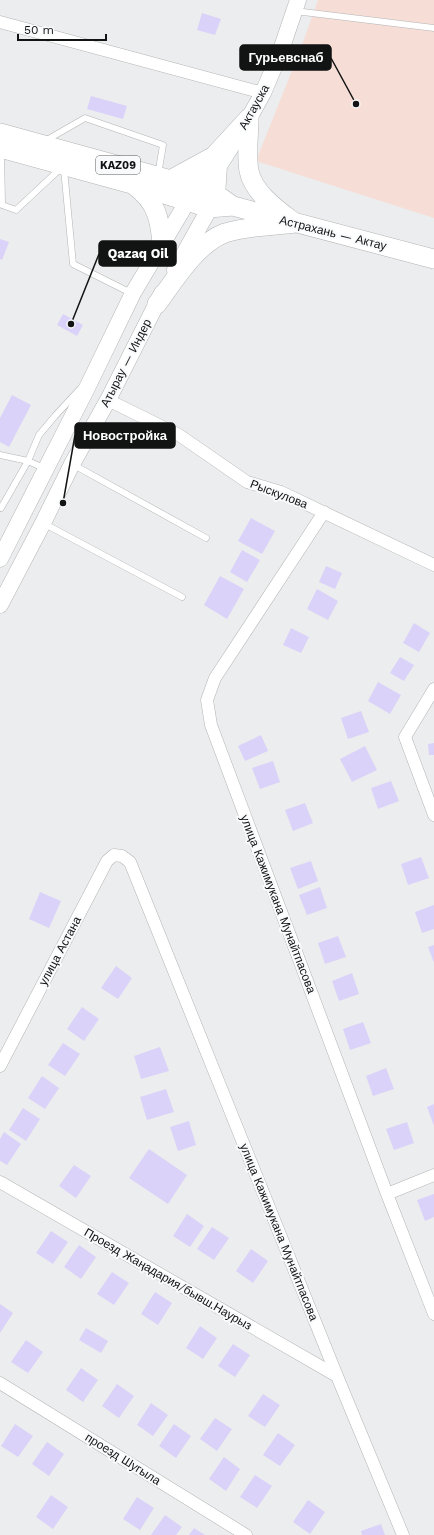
<svg xmlns="http://www.w3.org/2000/svg" width="434" height="1535" viewBox="0 0 434 1535" font-family="'Work Sans',sans-serif">
<rect width="100%" height="100%" fill="#ecedee"/>
<path fill="#f6ddd6" d="M318,0H434V218L256,161L301,48Z"/>
<path fill="#dbd2f9" d="M202,13L221,19L215,35L197,30Z
M91,96L127,106L123,119L87,109Z
M0,239L9,242L2,260L0,259Z
M63,314L83,325L77,336L57,325Z
M12,395L31,405L9,447L0,442V418Z
M251,518L275,531L262,554L238,541Z
M242,550L260,560L247,582L230,572Z
M326,566L342,573L335,589L319,582Z
M220,576L244,589L227,619L204,605Z
M317,589L338,601L328,620L307,609Z
M414,623L430,633L419,652L403,643Z
M291,628L309,637L301,653L283,645Z
M400,657L414,665L404,681L390,673Z
M378,682L401,695L390,714L368,701Z
M361,711L369,732L348,739L341,718Z
M261,735L268,751L245,761L238,746Z
M434,743V755H429L428,744Z
M365,746L377,770L352,782L340,759Z
M273,761L280,782L260,789L252,768Z
M391,781L399,801L378,809L371,788Z
M305,803L313,823L293,831L285,810Z
M421,857L429,878L408,885L401,864Z
M311,861L318,881L298,889L290,868Z
M320,887L327,908L307,915L299,895Z
M40,892L61,901L49,928L29,919Z
M434,905V929L422,933L415,912Z
M338,936L346,957L325,964L318,943Z
M434,945V963L428,947Z
M116,966L132,978L118,999L101,988Z
M352,973L359,994L339,1001L332,981Z
M82,1007L99,1019L84,1041L67,1029Z
M363,1022L371,1043L350,1050L343,1029Z
M63,1043L80,1054L65,1076L48,1065Z
M160,1047L169,1071L141,1079L134,1056Z
M386,1068L394,1089L373,1096L366,1076Z
M42,1076L59,1088L45,1109L28,1098Z
M166,1089L174,1112L147,1120L140,1097Z
M434,1104V1126L427,1107Z
M23,1108L40,1119L26,1141L9,1130Z
M189,1121L196,1145L178,1151L170,1127Z
M407,1122L414,1143L394,1150L386,1129Z
M4,1132L21,1144L7,1165L0,1161V1139Z
M149,1149L187,1175L168,1204L129,1178Z
M74,1165L91,1176L76,1198L59,1186Z
M434,1194V1217L425,1221L417,1200Z
M187,1214L204,1226L190,1247L173,1236Z
M212,1227L229,1238L214,1260L197,1249Z
M51,1231L68,1242L53,1264L36,1253Z
M79,1245L96,1257L81,1279L64,1267Z
M251,1249L268,1261L253,1283L236,1271Z
M112,1272L129,1283L114,1305L97,1294Z
M155,1292L172,1303L158,1325L141,1314Z
M0,1304L13,1313L0,1333Z
M200,1326L217,1338L203,1359L186,1348Z
M86,1328L108,1341L101,1353L79,1340Z
M26,1340L43,1352L28,1373L11,1362Z
M233,1344L250,1355L235,1377L218,1366Z
M81,1368L98,1380L83,1402L66,1390Z
M117,1384L134,1396L119,1418L102,1406Z
M263,1394L280,1405L265,1427L248,1416Z
M151,1403L168,1415L153,1436L137,1425Z
M215,1418L232,1429L217,1451L200,1439Z
M15,1424L33,1436L18,1457L1,1446Z
M174,1424L191,1436L176,1458L159,1446Z
M278,1433L295,1445L280,1466L263,1455Z
M47,1442L64,1454L49,1476L32,1464Z
M224,1457L240,1469L226,1491L209,1479Z
M255,1475L272,1486L257,1508L240,1497Z
M51,1495L68,1507L53,1529L36,1517Z
M137,1497L154,1508L140,1530L123,1519Z
M308,1500L325,1512L310,1534L293,1522Z
M165,1515L182,1527L176,1535H151Z
M381,1524L385,1535H362L361,1531Z
M194,1528L205,1535H189Z"/>
<g fill="none" stroke-linecap="round" stroke-linejoin="round">
<g stroke="#b3b4b5" stroke-width="7">
<path id="service" d="M295,11L434,28
M45,141L85,118L163,145L158,175
M1,150L2,205L16,210L61,168
M64,169L73,264L131,293
M0,455L28,461L46,469
M72,464L206,538
M1,508L28,461L39,435L55,416L80,389
M43,523L182,597"/>
</g>
<g stroke="#b3b4b5" stroke-width="13">
<path id="minor" d="M0,22L263,93
M108,400L179,435L247,482L281,492L434,565
M324,512L215,678L207,700L211,725L387,1194L434,1314
M434,689L405,737L434,815
M0,1066L107,861L114,855L122,856L130,862L337,1376L403,1535
M0,1182L337,1376
M387,1194L434,1175
M0,1383L246,1535"/>
</g>
<g stroke="#b3b4b5" stroke-width="17">
<path id="secondary" d="M175,270L217,195L219,166
M0,559L87,388L133,293L196,187L219,166L249,118L263,93L280,53L298,0
M0,605L43,523L72,464L108,400L162,293"/>
</g>
<g stroke="#b3b4b5" stroke-width="20">
<path id="trunk" d="M0,133L196,187L217,195L233,206
M0,148L132,184L209,208L233,206L434,259
M135,186C156,202 160,218 162,244
M157,304C174,281 197,243 225,233C247,226 272,226 295,223C278,210 254,194 249,171C246,154 249,135 249,118L214,156L170,180"/>
</g>
<use href="#service" stroke="#fff" stroke-width="6"/>
<use href="#minor" stroke="#fff" stroke-width="12"/>
<use href="#secondary" stroke="#fff" stroke-width="16"/>
<use href="#trunk" stroke="#fff" stroke-width="19"/>
</g>
<g text-anchor="middle" dominant-baseline="central" stroke-width="4" stroke-linejoin="round" paint-order="stroke">
<rect fill="#f9fafb" stroke="#575859" stroke-width="1" x="96" y="156" width="44" height="18" rx="3"/>
<g font-size="11" font-weight="bold" fill="#121313">
<text x="118" y="165">KAZ09</text>
</g>
<g font-size="12" fill="#121313" stroke="#f9fafb">
<text transform="translate(254 107) rotate(-61)">Актауска</text>
<text transform="translate(333 233) rotate(14)">Астрахань — Актау</text>
<text transform="translate(126 363) rotate(-63)">Атырау — Индер</text>
<text transform="translate(279 494) rotate(21)">Рыскулова</text>
<text transform="translate(278 904) rotate(69)">улица Кажимукана Мунайтпасова</text>
<text transform="translate(60 951) rotate(-62)">улица Астана</text>
<text transform="translate(279 1232) rotate(68)">улица Кажимукана Мунайтпасова</text>
<text transform="translate(168 1279) rotate(30)">Проезд Жаңадария/бывш.Наурыз</text>
<text transform="translate(123 1459) rotate(32)">проезд Шугыла</text>
</g>
</g>
<path fill="none" stroke="#121313" stroke-width="1.5" d="M356 104L331 58M71 324L99 254M63 503L75 435"/>
<g fill="#121313" stroke="#f9fafb" stroke-width="1.5">
<circle cx="356" cy="104" r="4"/>
<circle cx="71" cy="324" r="4"/>
<circle cx="63" cy="503" r="4"/>
</g>
<g fill="#121313" stroke="#121313" stroke-width="1.5">
<rect x="240" y="45" width="91" height="25" rx="4"/>
<rect x="99" y="241" width="77" height="25" rx="4"/>
<rect x="75" y="423" width="100" height="25" rx="4"/>
</g>
<g font-size="13" text-anchor="middle" font-weight="bold" fill="#fff">
<text x="286" y="62">Гурьевснаб</text>
<text x="138" y="258">Qazaq Oil</text>
<text x="125" y="440">Новостройка</text>
</g>
<path d="M18 34v6h88v-6" fill="none" stroke="#121313" stroke-width="2"/>
<text x="24" y="34" font-size="12" fill="#121313" stroke="#f9fafb" stroke-width="3" paint-order="stroke">50 m</text>
</svg>
